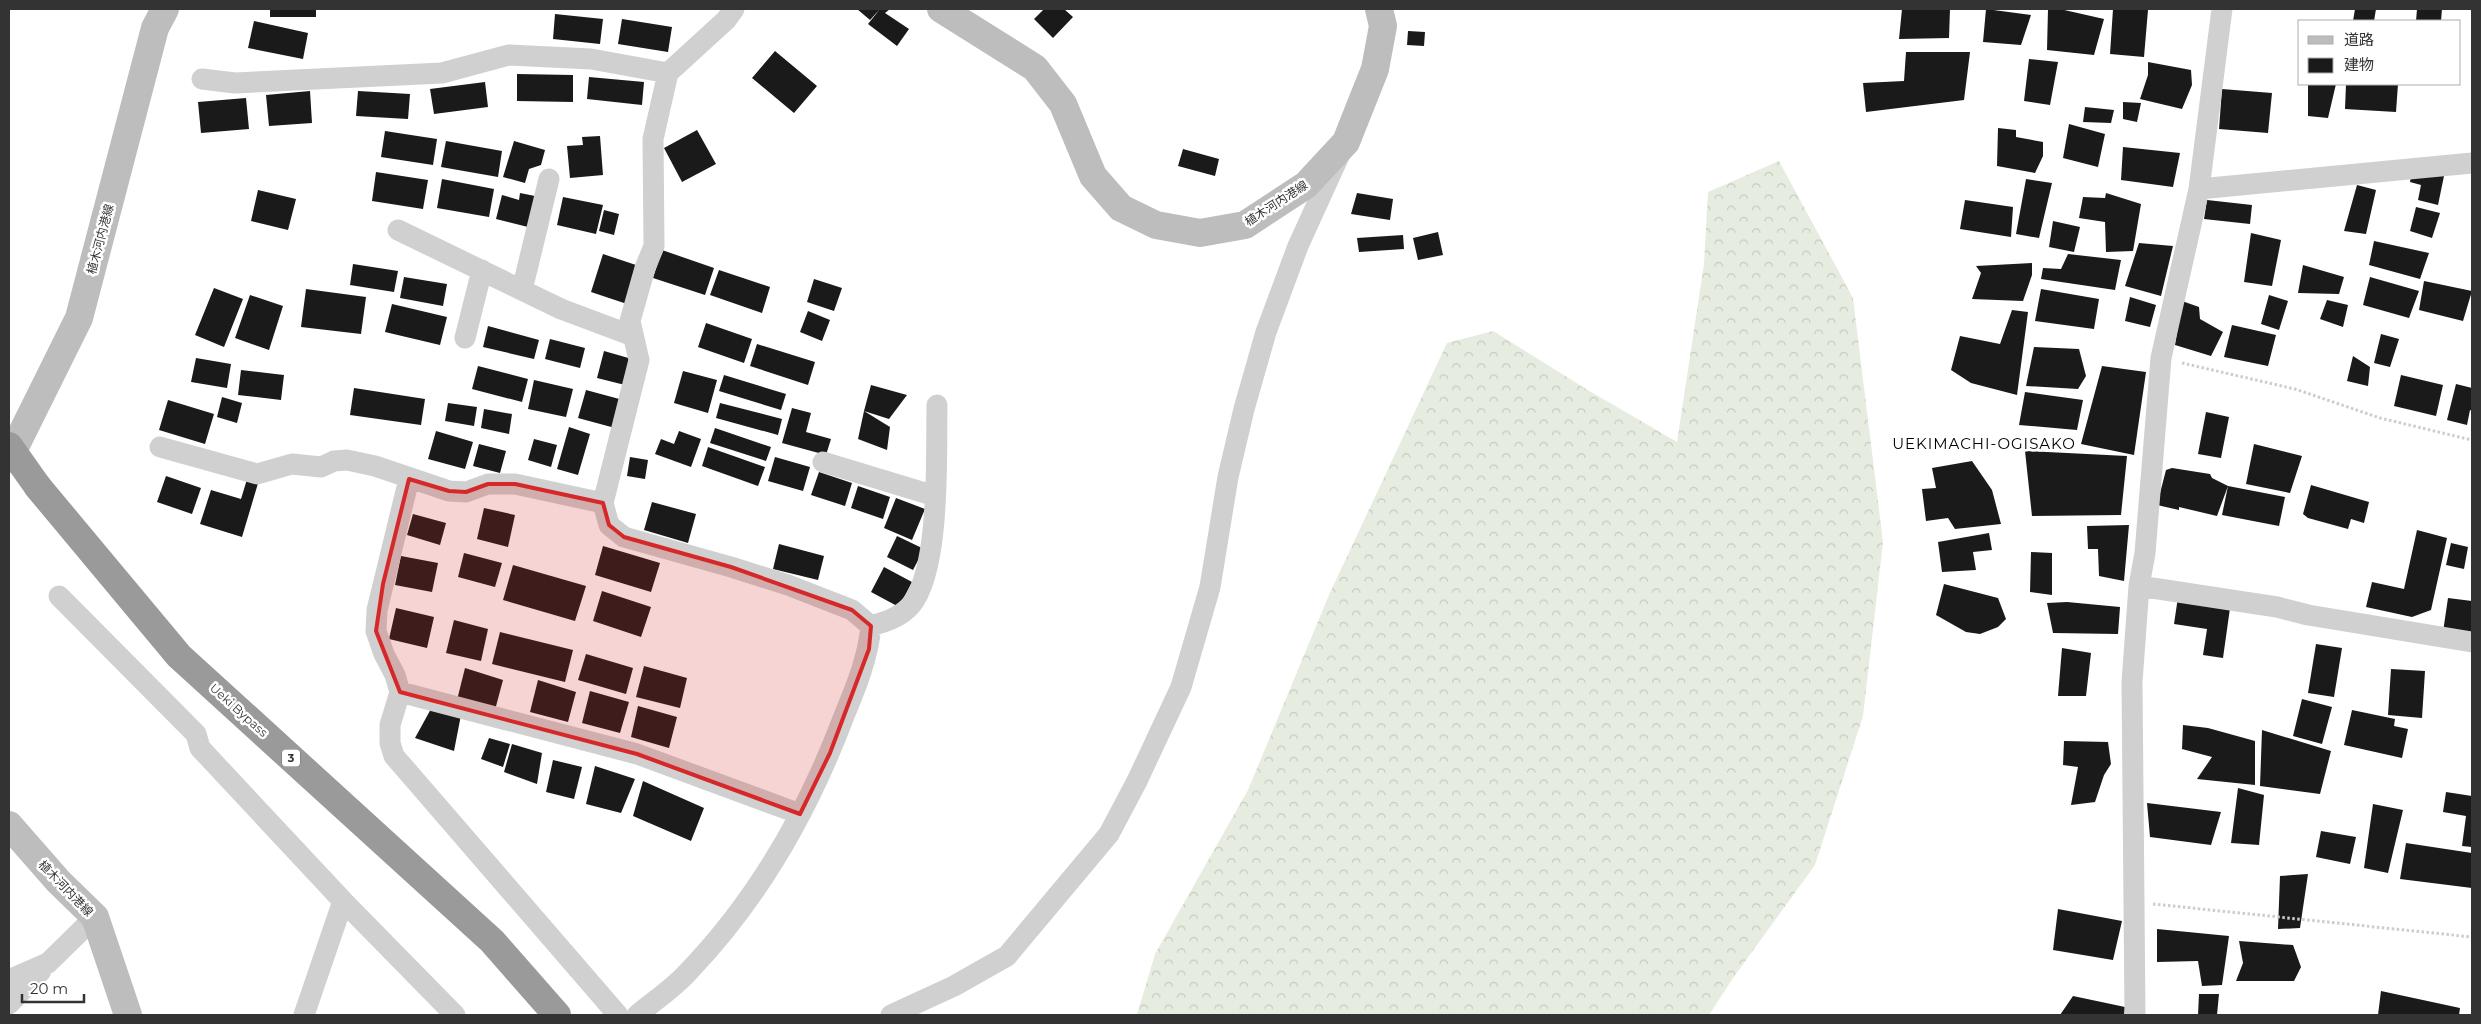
<svg xmlns="http://www.w3.org/2000/svg" width="2481" height="1024" viewBox="0 0 2481 1024" font-family="Montserrat,'Noto Sans JP',sans-serif">
<defs>
<pattern id="forest-crowns" width="20" height="18" patternUnits="userSpaceOnUse" patternTransform="scale(1.25)"><rect width="20" height="18" fill="#e6ecdf"/><path d="M2 6a3 3 0 1 1 6 0M12 15a3 3 0 1 1 6 0" fill="none" stroke="#c6cbc0"/></pattern>
</defs>
<rect width="100%" height="100%" fill="#fff"/>
<path fill="url(#forest-crowns)" d="M1779,161L1853,298L1883,542L1863,716L1815,865L1733,978L1709,1015H1137L1155,954L1248,790L1329,595L1447,343L1493,331L1586,389L1677,442L1704,264L1708,192Z"/>
<path fill="#1a1a1a" d="M270,9H316V17H270Z
M857,9H880L870,20Z
M880,9H890L885,13L909,29L897,46L868,24Z
M1044,9H1064L1073,17L1053,38L1034,19Z
M1902,9H1950L1949,38L1899,39Z
M1986,9L2031,15L2021,45L1983,42Z
M2048,9H2060L2104,19L2094,55L2047,50Z
M2113,9L2148,10L2144,57L2110,54Z
M2355,9H2376L2374,21H2353Z
M2417,9H2442L2441,21H2416Z
M555,14L603,19L600,44L553,39Z
M622,19L672,27L668,52L618,44Z
M254,21L308,33L303,59L248,48Z
M1408,31L1425,32L1424,46L1407,45Z
M775,51L817,86L794,113L752,78Z
M1906,52H1970L1964,100L1866,112L1863,83L1904,81Z
M2029,59L2058,62L2050,105L2024,101Z
M2148,62L2191,70L2192,85L2182,109L2140,99L2148,75Z
M517,74L573,75V102L517,101Z
M589,77L644,82L642,105L587,99Z
M485,82L488,107L434,114L430,89Z
M2308,84H2336L2328,118L2308,116Z
M2346,84H2398L2396,112L2345,109Z
M2222,89L2272,93L2268,133L2219,129Z
M310,91L312,123L269,126L266,95Z
M358,91L410,94L408,119L356,116Z
M246,98L249,129L201,133L198,102Z
M2123,102L2141,103L2137,122L2123,119Z
M2085,107L2114,110L2111,123L2083,122Z
M2069,124L2105,134L2098,167L2063,158Z
M1998,128L2016,130V137L2043,142V156L2035,173L1997,166Z
M697,130L716,164L682,182L664,148Z
M385,131L437,139L433,165L381,157Z
M600,136L603,175L570,178L567,146L583,145L582,137Z
M446,141L502,151L498,177L441,167Z
M514,141L545,150L541,165L529,169L525,183L503,177Z
M2123,147L2180,153L2173,187L2121,180Z
M1183,149L1219,159L1215,176L1178,166Z
M2412,170L2444,176L2438,205L2418,200L2421,185L2410,182Z
M376,172L428,180L423,209L372,201Z
M442,179L494,189L489,217L437,208Z
M2026,179L2052,183L2039,238L2016,234Z
M2357,185L2376,190L2366,234L2344,231Z
M258,190L296,199L288,230L251,221Z
M520,193L535,196L528,227L496,219L502,195L519,200Z
M1357,193L1393,199L1390,220L1351,214Z
M2106,193L2141,204L2133,251L2106,252L2105,222L2079,218L2083,197L2105,198Z
M563,197L603,205L596,234L557,225Z
M1965,200L2013,207L2011,237L1960,229Z
M2207,200L2252,205L2250,224L2204,219Z
M2416,207L2440,213L2432,238L2410,231Z
M604,210L619,214L614,235L599,231Z
M2053,221L2080,227L2074,252L2049,247Z
M1438,232L1443,255L1418,260L1413,238Z
M2251,233L2281,240L2272,286L2244,282Z
M1403,235L1404,249L1359,252L1357,238Z
M2374,241L2429,253L2420,279L2369,265Z
M2139,243L2173,246L2161,296L2125,286Z
M662,250L714,268L705,295L653,278Z
M603,254L645,268L633,306L591,292Z
M2068,254L2121,260L2115,290L2041,279L2043,268L2061,269Z
M2032,263V275L2023,301L1972,299L1981,273L1976,266Z
M353,264L398,271L394,292L350,285Z
M2303,265L2344,277L2339,294L2298,293Z
M719,270L770,287L762,313L710,295Z
M404,277L447,284L443,306L400,298Z
M2370,277L2419,291L2409,318L2363,305Z
M814,279L842,288L834,311L807,302Z
M2424,281L2472,291L2463,321L2419,310Z
M214,288L243,299L224,347L195,335Z
M306,289L366,297L361,334L301,327Z
M2041,289L2099,299L2094,329L2035,321Z
M250,295L283,306L269,350L235,338Z
M2269,295L2288,301L2279,330L2261,324Z
M2130,297L2156,305L2150,327L2125,321Z
M2327,300L2348,305L2343,327L2320,319Z
M2182,301L2199,307L2200,319L2223,332L2211,356L2175,345Z
M392,304L447,317L440,345L385,332Z
M2012,310L2028,312L2017,395L1971,383L1951,370L1960,336L2000,344Z
M808,311L830,320L822,341L800,332Z
M706,323L752,339L744,363L698,347Z
M2232,325L2276,335L2268,366L2224,357Z
M488,326L539,340L534,359L483,347Z
M2381,334L2399,339L2390,367L2374,363Z
M550,339L585,348L580,368L545,359Z
M757,344L815,362L808,385L750,366Z
M2034,347L2079,349L2086,376L2078,389L2026,386Z
M604,351L632,359L625,385L597,378Z
M2353,356L2370,367L2368,386L2347,381Z
M196,358L231,364L227,388L191,382Z
M478,366L528,379L522,402L472,389Z
M2102,366L2146,372L2134,455L2081,444Z
M241,370L284,375L281,400L238,395Z
M683,371L717,380L708,413L674,403Z
M724,375L786,394L781,410L719,391Z
M2401,375L2443,385L2436,416L2394,406Z
M534,380L573,389L566,417L528,409Z
M2456,384L2472,388V411L2470,410L2467,425L2447,420Z
M871,385L907,395L889,419L864,411L890,427L887,450L858,439L864,411Z
M354,388L425,399L421,425L350,415Z
M586,390L623,400L615,428L578,418Z
M2025,392L2083,400L2077,430L2019,425Z
M222,397L242,403L237,423L217,417Z
M168,400L214,414L205,444L159,430Z
M448,403L477,407L474,426L445,421Z
M720,403L782,419L778,435L716,418Z
M792,408L811,413L806,432L831,439L826,455L782,443Z
M484,409L512,414L509,434L481,428Z
M2206,412L2229,417L2221,458L2198,454Z
M569,427L590,434L578,475L557,469Z
M715,428L771,447L766,461L710,443Z
M436,431L473,442L465,469L428,459Z
M679,431L701,439L691,467L655,454L661,439L674,444Z
M534,439L557,445L551,467L528,460Z
M479,444L506,451L500,473L473,466Z
M2254,444L2302,456L2290,493L2246,484Z
M708,447L765,467L758,486L702,466Z
M2025,451L2127,456L2121,515L2032,516Z
M630,457L648,460L645,479L627,476Z
M775,457L810,467L803,491L768,481Z
M1972,461L1992,490L2001,524L1955,529L1948,518L1926,521L1922,489L1936,488L1932,468Z
M2172,468L2210,474L2212,478L2228,486L2217,516L2179,507V510L2157,505L2166,470Z
M819,472L852,483L845,506L811,495Z
M166,476L201,488L192,514L157,502Z
M248,476L259,480L242,537L200,524L211,490L241,499Z
M2311,485L2369,502L2364,523L2351,519L2348,529L2308,518L2303,514Z
M858,486L890,497L883,519L851,508Z
M2228,486L2285,497L2279,526L2222,515Z
M896,498L925,509L912,540L884,528Z
M652,502L696,514L688,543L644,530Z
M484,508L515,515L508,547L477,539Z
M413,514L446,523L440,545L407,535Z
M2129,525L2124,581L2099,576L2098,549H2088L2087,526Z
M2417,530L2447,538L2431,610L2412,617L2366,607L2372,582L2404,589Z
M1989,533L1992,550L1973,552L1976,570L1942,572L1938,542Z
M897,536L924,549L913,570L887,557Z
M2451,543L2468,547L2464,569L2446,565Z
M779,544L824,556L818,580L773,569Z
M603,546L660,563L651,592L595,575Z
M2031,552L2052,553V595L2030,592Z
M464,553L502,563L495,587L458,577Z
M401,556L438,563L432,592L395,585Z
M513,565L586,586L575,621L503,600Z
M884,567L912,582L899,607L871,592Z
M1944,584L1998,598L2006,619L1998,627L1980,634L1966,632L1936,615Z
M602,591L651,607L641,637L593,621Z
M2178,597L2230,608L2223,658L2203,655L2207,629L2174,624Z
M2448,598L2472,601V637L2443,632Z
M2067,602L2120,607L2118,634L2053,633L2047,603Z
M396,608L434,617L427,648L389,639Z
M454,620L488,629L481,661L446,653Z
M500,632L573,650L565,682L492,664Z
M2316,644L2342,648L2334,697L2308,693Z
M2062,648L2091,653L2086,696H2058Z
M586,654L633,668L626,694L578,680Z
M644,666L687,678L680,708L636,697Z
M465,668L503,680L495,710L457,700Z
M2391,669L2425,671L2422,718L2388,715Z
M538,680L576,692L568,722L530,712Z
M590,691L629,702L620,733L582,723Z
M2302,699L2332,707L2322,744L2293,736Z
M638,706L677,717L669,748L631,737Z
M432,707L461,715L454,751L415,738Z
M2352,710L2395,719L2394,726L2408,729L2402,758L2344,745Z
M2183,725L2208,728L2255,741V785L2197,779L2212,757L2182,749Z
M2262,730L2331,751L2320,794L2260,786Z
M489,738L510,744L503,767L481,759Z
M2064,741L2108,742L2111,764L2104,775L2095,802L2071,805L2078,767L2063,765Z
M512,744L542,753L537,784L504,772Z
M553,760L582,767L574,799L546,792Z
M595,766L635,779L621,813L586,804Z
M643,781L704,808L691,841L633,816Z
M2238,788L2264,795L2259,845L2231,843Z
M2446,792L2472,796V847L2462,846L2466,816L2443,812Z
M2147,803L2221,812L2211,845L2150,837Z
M2373,804L2403,810L2388,873L2364,868Z
M2321,831L2356,837L2350,864L2316,857Z
M2406,843L2472,853V888L2400,879Z
M2308,874L2300,928L2278,929L2280,876Z
M2058,909L2122,921L2113,960L2053,950Z
M2157,929L2229,936L2222,985L2202,986L2198,961L2157,962Z
M2239,941L2293,945L2301,967L2294,981H2236L2243,963Z
M2381,991L2460,1008L2459,1015H2378Z
M2199,994H2219L2217,1015H2198Z
M2073,996L2125,1007L2124,1015H2060Z"/>
<g fill="none" stroke-linecap="round" stroke-linejoin="round">
<path stroke="#cdcdcd" stroke-width="3" stroke-dasharray="2.5 2.5" stroke-linecap="butt" d="M2182,363L2295,389L2380,418L2472,440
M2153,904L2472,937"/>
<path stroke="#d0d0d0" stroke-width="21" d="M202,79L235,83L442,73L509,55L591,59L668,73
M2199,189L2472,163
M398,230L561,309L633,336
M522,290L549,179
M465,338L482,270
M160,447L257,474L292,464L321,467L334,461L347,460L375,466L449,491L466,492L488,484H515L603,503
M823,462L935,496
M409,479L377,610L376,631L384,654L395,675L400,692L390,725V743L394,756L618,1015
M2139,586L2277,607L2308,615L2472,642
M59,596L196,734L200,748L343,901L455,1015
M871,626C885,622 901,617 911,605C941,569 936,452 937,405
M400,692L637,754L800,814
M9,980L48,963L95,917
M9,1004L41,971
M304,1015L343,901
M637,1015C654,1001 674,988 689,971C758,899 809,809 844,716C856,687 868,658 871,626L852,610L788,585L731,567L624,537L609,525L603,503L639,360L630,321L645,268L654,246L653,139L668,73L726,20L734,9
M891,1015L954,986L1007,956L1109,834L1137,781L1181,687L1210,587L1228,477L1244,409L1266,332L1298,246L1339,156
M2135,1015L2132,682L2139,586L2145,553L2161,358L2199,189L2222,9"/>
<path stroke="#bdbdbd" stroke-width="28" d="M941,9L1035,68L1063,104L1093,176L1121,208L1156,225L1200,233L1245,225L1306,185L1346,142L1375,69L1383,26L1379,9
M9,459L79,318L155,28L165,9
M9,825L58,881L95,917L128,1015"/>
<path stroke="#9a9a9a" stroke-width="28" d="M38,487L179,656L492,941L557,1015"/>
<path stroke="#9a9a9a" stroke-width="28" d="M9,446L38,487"/>
</g>
<path fill="#d62828" fill-opacity="0.2" stroke="#d62828" stroke-width="4" stroke-linejoin="round" d="M409,479L449,491L466,492L488,484H515L603,503L609,525L624,537L731,567L852,610L871,626L869,649L830,753L800,814L637,754L400,692L376,631L383,584Z"/>
<g text-anchor="middle" dominant-baseline="central" stroke-width="5" stroke-linejoin="round" paint-order="stroke">
<rect fill="#fff" stroke="#707070" stroke-width="1" x="282" y="749.5" width="18" height="17" rx="4"/>
<g font-size="11" font-weight="bold" fill="#333">
<text x="291" y="758">3</text>
</g>
<g font-size="12" fill="#333" stroke="#fff">
<text transform="translate(1276 203) rotate(-33)">植木河内港線</text>
<text transform="translate(100 239) rotate(-75)">植木河内港線</text>
<text transform="translate(239 710) rotate(42)">Ueki Bypass</text>
<text transform="translate(66 888) rotate(46)">植木河内港線</text>
</g>
<g font-size="15" letter-spacing="1" fill="#000" stroke="#fff">
<text x="1984" y="443">UEKIMACHI-OGISAKO</text>
</g>
</g>
<rect width="2481" height="1024" fill="none" stroke="#333333" stroke-width="20"/>
<rect x="2298" y="20" width="162" height="65" fill="#ffffff" stroke="#adadad"/>
<rect x="2308" y="36" width="25" height="8" fill="#bdbdbd" stroke="#adadad"/>
<text x="2344" y="45" font-size="15" fill="#333333">道路</text>
<rect x="2308" y="58" width="25" height="15" fill="#1a1a1a" stroke="#adadad"/>
<text x="2344" y="70" font-size="15" fill="#333333">建物</text>
<path d="M22 994v8h62v-8" fill="none" stroke="#333333" stroke-width="2.5"/>
<text x="30" y="994" font-size="15" fill="#333333" stroke="#ffffff" stroke-width="4" paint-order="stroke">20 m</text>
</svg>
